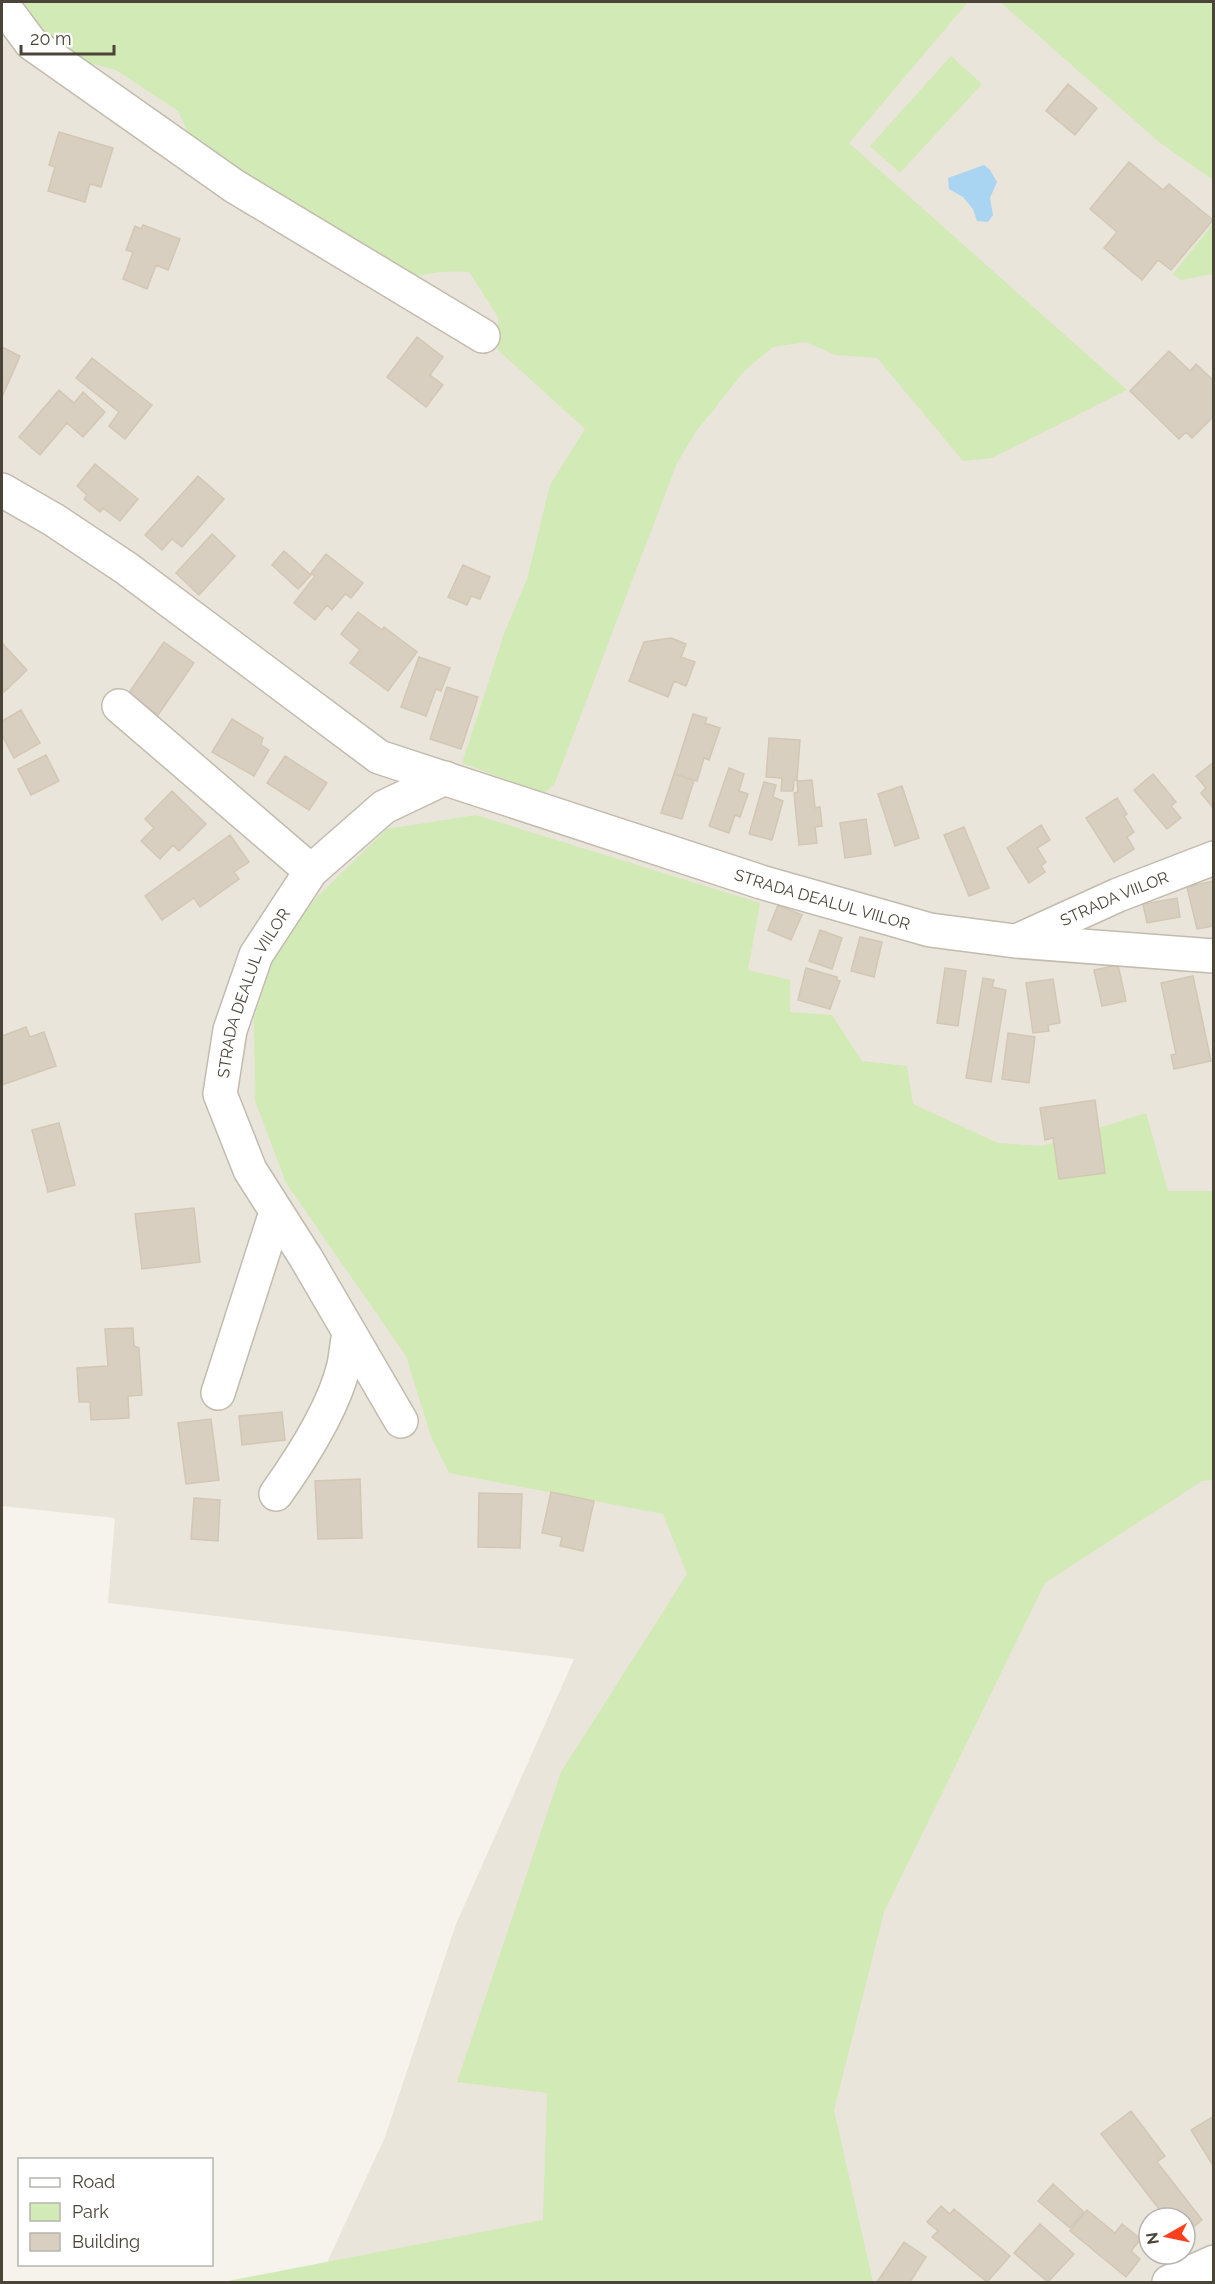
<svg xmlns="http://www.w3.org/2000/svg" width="1215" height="2284" viewBox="0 0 1215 2284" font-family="Raleway,sans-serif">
<rect width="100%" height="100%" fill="#f6f3ec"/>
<path fill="#eae5da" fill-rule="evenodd" d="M2,2H1213V2282H318L385,2137L456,1924L574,1659L108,1603L115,1518L2,1506ZM1149,2218H1185V2254H1149Z"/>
<path fill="#d2eab5" d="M7,2H968L849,143L1127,390L992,458L963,461L877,358L835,355L806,342L773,347L745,370L695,433L677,463L555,783L544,794L462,763L505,631L527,579L550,485L585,429L498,350V317L469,272C444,270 424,273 401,281L197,151L178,111L116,70L74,59Z
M1000,2H1213V180L1159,142Z
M951,56L982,84L900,173L870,146Z
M1213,224V274L1181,280L1173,274Z
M476,815L760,903L748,970L790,980V1012L832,1015L862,1061L907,1066L913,1104L998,1143L1042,1146L1146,1113L1168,1191H1213V1480L1202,1481L1045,1583L884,1912L834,2110L873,2282H223L543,2220L547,2093L457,2082L561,1772L687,1574L663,1514L449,1473L431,1437L406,1356L286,1183L255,1101L254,1018L277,949L317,897L387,829Z"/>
<path fill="#a9d4f2" d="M984,165L990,170L997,182L990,198L993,215L988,222L977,221L973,209L963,197L949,189L948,178Z"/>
<path fill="#d8cfc1" stroke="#d3c7b4" stroke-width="1.5" d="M1068,84L1097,108L1075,135L1046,111Z
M59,132L113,148L101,187L90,184L85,202L48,191L55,167L49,165Z
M1129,162L1163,190L1169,184L1213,220L1171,270L1158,260L1142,280L1104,248L1117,232L1090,209Z
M143,225L180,239L168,270L156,265L147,289L123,279L133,252L126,250L135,226L141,229Z
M417,337L443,357L430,375L443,385L426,407L387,377Z
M2,347L20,356L2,397Z
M1169,351L1190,371L1196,364L1214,381V416L1192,438L1186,432L1179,439L1130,391Z
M92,358L152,405L125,439L109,426L119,412L76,378Z
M59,390L74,403L83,392L105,412L83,437L67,423L40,455L19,437Z
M95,464L138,499L120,521L103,508L100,512L84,499L87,495L77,486Z
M198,476L224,499L182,547L172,539L162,550L145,535Z
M212,534L235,556L199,595L176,573Z
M284,551L311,575L298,589L272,565Z
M326,554L363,583L351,598L345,594L332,610L327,605L315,620L294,603L315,576L311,573Z
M463,565L490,577L480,599L471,596L467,605L448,597Z
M358,612L382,630L384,627L417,652L388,691L350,663L360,650L341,634Z
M671,638L686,644L681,657L695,662L686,686L674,681L668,697L629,681L644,642Z
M164,642L194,663L158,715L128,694Z
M2,643L27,670L4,692L2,690Z
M419,657L450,668L441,691L436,689L426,716L401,707Z
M447,687L478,697L461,749L430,739Z
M21,710L40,743L14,758L2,735V721Z
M693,714L707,718L705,723L720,728L709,760L704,758L697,781L674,774Z
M232,719L263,738L261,745L269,750L254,776L212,752Z
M769,738L800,740L797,780H794L793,791H781L782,778L766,777Z
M46,755L59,781L31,795L18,769Z
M285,756L327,783L309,810L267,783Z
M1214,762V809L1201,793L1206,788L1196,776Z
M729,768L744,774L739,791L748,794L740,817L735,815L729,833L709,826Z
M674,774L694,780L682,819L661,813Z
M1153,774L1176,802L1171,806L1181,818L1167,829L1134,790Z
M812,780L815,808L820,807L822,826L815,827L817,843L799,845L794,793L798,792L797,781Z
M764,782L776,785L773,797L783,801L772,840L749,834Z
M902,786L919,838L895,846L878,794Z
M172,791L206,824L179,851L173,845L160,859L141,841L154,828L145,819Z
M1117,798L1127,814L1124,816L1134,832L1127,837L1134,849L1114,862L1086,818Z
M866,819L871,854L845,858L840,823Z
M1041,825L1050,840L1037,848L1046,862L1041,866L1045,872L1029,883L1007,848Z
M964,827L989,888L969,896L944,835Z
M230,835L249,862L234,872L239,879L200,907L194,898L162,920L145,896Z
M1214,881L1213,926L1197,929L1187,887Z
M1177,898L1180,917L1147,923L1143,904Z
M778,905L802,915L791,940L768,930Z
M820,930L842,938L832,969L809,961Z
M860,937L882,942L874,977L851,971Z
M1118,965L1126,1001L1102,1006L1094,970Z
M806,968L837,977V980L840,981L830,1009L798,1000Z
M945,968L966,971L958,1026L937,1023Z
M1193,976L1211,1061L1174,1069L1171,1055L1176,1054L1161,983Z
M983,978L994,980L992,987L1006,990L991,1082L966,1078Z
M1053,979L1060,1023L1048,1025L1049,1031L1033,1033L1026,983Z
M26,1027L30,1037L44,1032L56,1066L2,1085V1036Z
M1008,1033L1035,1037L1029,1083L1002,1079Z
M1095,1100L1105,1173L1059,1179L1053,1138L1045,1140L1040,1108Z
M59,1123L75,1185L48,1192L32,1130Z
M194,1208L200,1262L142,1269L135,1214Z
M133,1328L134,1346L139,1348L142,1395L128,1396L129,1418L91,1420L90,1402H79L77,1368L108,1366L105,1329Z
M282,1412L285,1440L242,1445L239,1416Z
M211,1419L219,1480L186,1484L178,1423Z
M360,1479L362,1538L318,1539L315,1481Z
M551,1492L594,1501L583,1551L560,1546L562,1537L542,1533Z
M479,1493L522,1494L520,1548L478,1547Z
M194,1498L220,1500L218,1541L191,1539Z
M1131,2111L1165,2156L1157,2162L1202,2220L1185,2234V2218H1166L1101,2134Z
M1214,2116V2167L1191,2130Z
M1053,2184L1084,2212L1070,2228L1038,2201Z
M941,2206L950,2214L954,2209L1010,2256L987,2282L932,2237L938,2231L927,2222Z
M1087,2210L1115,2233L1122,2224L1141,2239L1131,2251L1140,2259L1126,2277L1070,2231Z
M1040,2224L1074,2254L1048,2282L1014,2253Z
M904,2242L926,2257L910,2282H877Z"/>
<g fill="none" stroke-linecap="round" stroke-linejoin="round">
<g stroke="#c2bbae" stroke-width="36">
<g id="street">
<path d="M2,4L31,43L234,186L483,336"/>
<path id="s1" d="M2,490L54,520L126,568L379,757L761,882L930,930L1015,941L1214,956"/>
<path d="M119,706L311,871"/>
<path id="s2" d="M1019,940L1118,895L1214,858"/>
<path d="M218,1393L276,1212"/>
<path id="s3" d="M401,1421L306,1258L250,1170L220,1094L230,1030L256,955L311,871L384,807L445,778"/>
<path d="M276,1494C301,1459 334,1407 344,1365C346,1355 347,1343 349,1333"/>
<path d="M1169,2282L1214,2262"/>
</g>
</g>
<use href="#street" stroke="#fff" stroke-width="33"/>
</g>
<g text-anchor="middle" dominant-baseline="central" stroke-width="5" stroke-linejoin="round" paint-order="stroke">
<g font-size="16" fill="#4b4439" stroke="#fff">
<text stroke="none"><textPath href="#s1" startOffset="928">STRADA DEALUL VIILOR</textPath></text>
<text stroke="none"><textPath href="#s2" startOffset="104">STRADA VIILOR</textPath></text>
<text stroke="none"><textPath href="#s3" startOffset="482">STRADA DEALUL VIILOR</textPath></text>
</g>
</g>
<rect width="1215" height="2284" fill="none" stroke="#4b4439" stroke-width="6"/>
<rect x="18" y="2158" width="195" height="108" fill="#ffffff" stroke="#b7b4b0" stroke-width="1.5"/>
<rect x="30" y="2178" width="30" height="9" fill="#ffffff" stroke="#b7b4b0" stroke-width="1.5"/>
<text x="72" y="2188" font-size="18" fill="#4b4439">Road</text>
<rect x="30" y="2203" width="30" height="18" fill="#d2eab5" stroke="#b7b4b0" stroke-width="1.5"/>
<text x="72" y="2218" font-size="18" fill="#4b4439">Park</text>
<rect x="30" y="2233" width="30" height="18" fill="#d8cfc1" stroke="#b7b4b0" stroke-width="1.5"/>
<text x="72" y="2248" font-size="18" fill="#4b4439">Building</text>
<g transform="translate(1167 2236) rotate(261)"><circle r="28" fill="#ffffff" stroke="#b7b4b0" stroke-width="1.5"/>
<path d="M0-4.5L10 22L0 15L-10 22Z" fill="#fc3f1d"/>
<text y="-9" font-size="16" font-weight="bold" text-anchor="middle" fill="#4b4439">N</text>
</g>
<path d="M21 45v9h93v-9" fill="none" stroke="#4b4439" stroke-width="3"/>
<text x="30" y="45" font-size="18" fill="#4b4439" stroke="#ffffff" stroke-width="4.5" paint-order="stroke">20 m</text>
</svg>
